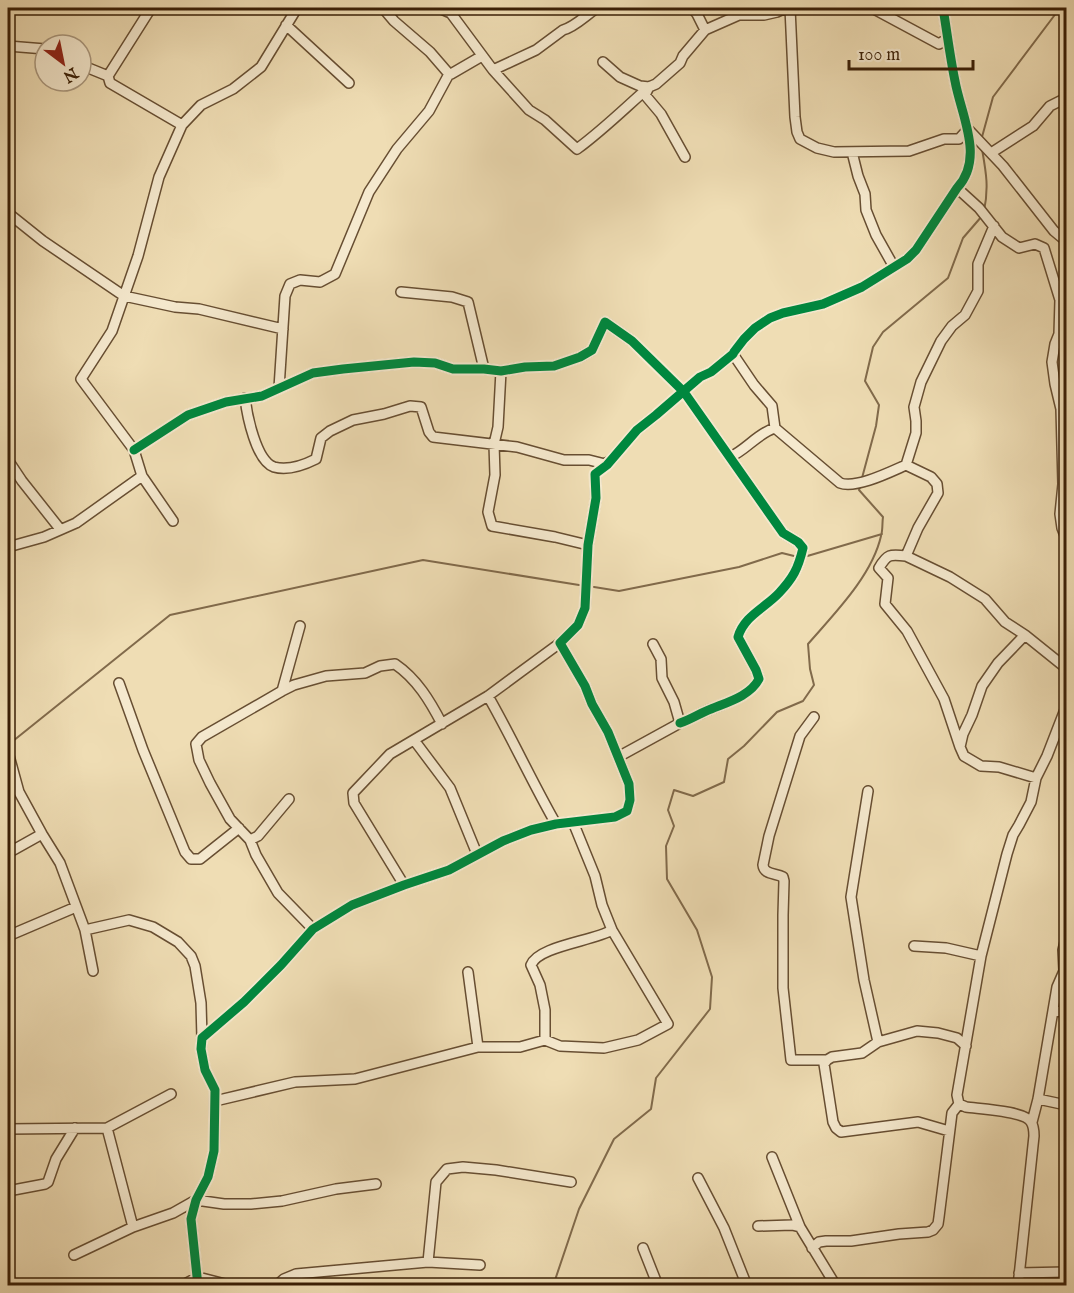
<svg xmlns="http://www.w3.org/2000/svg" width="1074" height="1293" viewBox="0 0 1074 1293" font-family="'IM FELL English',serif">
<rect width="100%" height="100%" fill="#efddb4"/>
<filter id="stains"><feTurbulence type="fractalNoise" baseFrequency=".00333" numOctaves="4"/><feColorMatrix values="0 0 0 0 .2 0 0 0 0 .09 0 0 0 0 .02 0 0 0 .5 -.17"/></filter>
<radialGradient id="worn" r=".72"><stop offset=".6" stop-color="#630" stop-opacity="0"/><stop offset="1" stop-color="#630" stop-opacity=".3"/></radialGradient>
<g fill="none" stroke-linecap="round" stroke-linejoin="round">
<path stroke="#816a4b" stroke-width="2" d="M982,137L993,97L1060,8
M982,149C986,172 989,187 984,211
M862,478L876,426L879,405L865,381L873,347L883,332L948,278L963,238L982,216
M804,557L882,534
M594,587L619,591L739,567L782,553L798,557
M8,745L170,615L423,560L579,585
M553,1286L579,1209L614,1139L651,1109L656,1078L710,1009L712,977L697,930L667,879L666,846L674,826L668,810L674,790L693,796L724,782L728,759L744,746L777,712L803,701L814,685L810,669L808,644C834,614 872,576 881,536C883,530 882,523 883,517L859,490L860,487"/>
<g stroke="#674e32" stroke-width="12">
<path id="street" d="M151,8L108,76L110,83L182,125
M439,8L448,12L460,8
M692,8L697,14L705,30
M790,8L795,117L797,132L800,139L817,148L834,152L909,151L944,139H959L968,129L1003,166L1054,231L1066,241
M872,8L939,44L948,38
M450,12L493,70L536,50L563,30C575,27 586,15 597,8
M286,25L349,83
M8,46L45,49
M603,62L620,77L640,86L649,87L656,84L680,63L683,56L705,30L739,15H764L777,12L786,8
M81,65L108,76
M493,70L529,110L545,120L577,149C603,130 625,108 649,87
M449,74H451L482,56
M649,87L645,95L661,114L685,157
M852,152L858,176L865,194L866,210L876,235L894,267
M991,153L1033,126L1050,106L1066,98
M957,188L979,208L1002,237L1019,248L1035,244L1044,248L1060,300L1059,334L1055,344L1052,362L1055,384L1061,409L1063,484L1060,514L1062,528L1066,538
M8,213L43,241L124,296L175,307L199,309L283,329
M401,292L452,297L468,302L484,369
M733,354L754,385L772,406L775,428L840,483C856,489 890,472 906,465L931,477L937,484L938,493L918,528L906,556L950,577L985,599L1005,622L1025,635L1066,668
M501,371L498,427L494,444L495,475L488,512L492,526L555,537L588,545
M279,388L285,296L290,284L300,280L320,282L335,274L369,192L397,149L429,111L449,74L430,52L394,21L383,8
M245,398C247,415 256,461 274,467C288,471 304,465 316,459L321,438L330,431L353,420L384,414L410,406L421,407L429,432L433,437L517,447L564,460H589L605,464L610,461
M134,450L188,415L226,402L262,396L313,373L343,369L414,362L435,363L453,369H484L501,371L525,367L554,366L580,357L592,350L605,322L632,341L684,392L783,533L798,542L803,548C798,569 793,578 779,593C765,608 744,616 738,637L756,670L759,679C750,696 728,702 711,709C700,713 692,719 680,723
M730,457C746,450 758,433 775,428
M8,460L22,481L60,529
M906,465L916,433V421L914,407L921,382L941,341L952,326L965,315L978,291V264L994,226
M173,521L142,476L134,450L81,379L112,331L138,256L159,177L182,125L201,105L233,89L261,67L297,8
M8,547L44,537L76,523L142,476
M906,556C890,554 887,554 879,568L888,578L885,604L907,631L944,699L960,747
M300,626L282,691L202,737L196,744L199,760L210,783L230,819L250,840L256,855L278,893L313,929
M1025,635L998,663L982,686L972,715L963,734L960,747L964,756L981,766L999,767L1036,778
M119,683L143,750L185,852L191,859H200L239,828
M282,691L294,685L326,676L365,673L380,666L395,664C417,679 430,701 442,724
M488,696C512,738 532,782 556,824
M814,717L800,736L769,836L763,865C764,875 776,873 783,877L784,881L783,915V988L791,1060H827
M414,740L450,788L477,854
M8,752L19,792L42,834L60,863L85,930L93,971
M618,757L680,723L674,702L662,678L661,659L653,644
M868,791L851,897L864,980L878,1042
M250,840L258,836L289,799
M8,853L42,834
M404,885L354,803L353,793L390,754L488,696L560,643
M85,930L129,920L153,927L178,942L191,956L195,966L201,1003L202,1038
M8,936L76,907
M914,946L946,948L981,956
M468,972L478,1047
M1054,1011L1066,1012
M545,1040V1010L540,985L531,965C538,946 594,941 612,930
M1038,1099L1066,1105
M215,1101L295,1082L355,1079L478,1047H520L545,1040L560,1046L604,1048L638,1040L668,1024L612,930L602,905L595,876L573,822
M1032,1122L1038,1099L1057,987L1064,971L1063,950L1066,938
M107,1128L133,1227
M8,1129L107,1128L171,1094
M949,1131L918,1122L841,1132L836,1128L833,1122L824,1064L827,1060L832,1057L862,1053L878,1042L917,1031L938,1033L957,1038L966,1046
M772,1157L800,1227
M698,1178L724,1228L747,1286
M8,1191L45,1184L48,1182L56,1159L75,1128
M758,1226L792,1225L800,1227L836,1286
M643,1248L658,1286
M812,1248L819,1242L826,1241H851L899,1234L928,1232L933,1230L938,1224L939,1217L952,1113L959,1104
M74,1255L133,1227L173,1213L196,1200L224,1204H251L282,1201L336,1189L376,1184
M428,1262L480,1265
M1019,1273L1066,1272
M8,1274L12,1286
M181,1286L198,1277L229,1285L247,1286
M198,1286L191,1219L196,1200L208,1177L214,1151L215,1090L205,1070L201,1049L202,1038L244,1002L281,965L313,929L352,905L404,885L449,870L503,841L531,830L556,824L615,817L627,811L630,800L629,784L608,732L592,704L585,686L560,643L578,625L585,608L588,545L596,498L595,474L607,465L637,430L656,415L700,377L711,372L733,354L734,352L744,339L755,328L770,318L783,313L823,304L862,287L907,259L916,250L957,188C985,158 961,115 955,81C950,57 947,32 943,8
M276,1286L284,1279L296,1274L428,1262L436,1182L447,1169L463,1167L496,1170L571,1182
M1018,1286L1034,1136C1034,1131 1033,1125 1031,1122C1025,1111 980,1109 966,1107L959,1104L957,1095L981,956L1007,854L1013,835L1019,825L1031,802L1036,778L1047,756L1066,707"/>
</g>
<use href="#street" stroke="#f5e9ce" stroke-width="9"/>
<g stroke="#f5e9ce" stroke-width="13">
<path id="cycleway" d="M134,450L188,415L226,402L262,396L313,373L343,369L414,362L435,363L453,369H484L501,371L525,367L554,366L580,357L592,350L605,322L632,341L684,392L783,533L798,542L803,548C798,569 793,578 779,593C765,608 744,616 738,637L756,670L759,679C750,696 728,702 711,709C700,713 692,719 680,723
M198,1286L191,1219L196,1200L208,1177L214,1151L215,1090L205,1070L201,1049L202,1038L244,1002L281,965L313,929L352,905L404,885L449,870L503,841L531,830L556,824L615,817L627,811L630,800L629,784L608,732L592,704L585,686L560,643L578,625L585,608L588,545L596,498L595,474L607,465L637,430L656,415L700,377L711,372L733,354L734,352L744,339L755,328L770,318L783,313L823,304L862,287L907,259L916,250L957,188C985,158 961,115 955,81C950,57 947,32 943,8"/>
</g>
<use href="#cycleway" stroke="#00873e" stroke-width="9"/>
</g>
<rect width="1074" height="1293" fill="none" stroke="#efddb4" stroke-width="30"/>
<rect x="9" y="9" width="1056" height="1275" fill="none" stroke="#3a1f06" stroke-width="3"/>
<rect x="15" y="15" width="1044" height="1263" fill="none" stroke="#3a1f06" stroke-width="1.5"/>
<g transform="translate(63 63) rotate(148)"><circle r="28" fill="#f5e9ce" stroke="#aa987e" stroke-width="1.5"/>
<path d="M0-4.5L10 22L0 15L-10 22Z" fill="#8f2418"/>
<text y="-9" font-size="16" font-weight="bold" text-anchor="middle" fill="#3a1f06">N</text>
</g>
<path d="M849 60v9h124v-9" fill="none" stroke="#3a1f06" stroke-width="3"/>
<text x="858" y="60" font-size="18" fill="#3a1f06" stroke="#f5e9ce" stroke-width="4.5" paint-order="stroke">100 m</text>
<rect width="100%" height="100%" filter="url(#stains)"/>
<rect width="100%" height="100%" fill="url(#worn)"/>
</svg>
